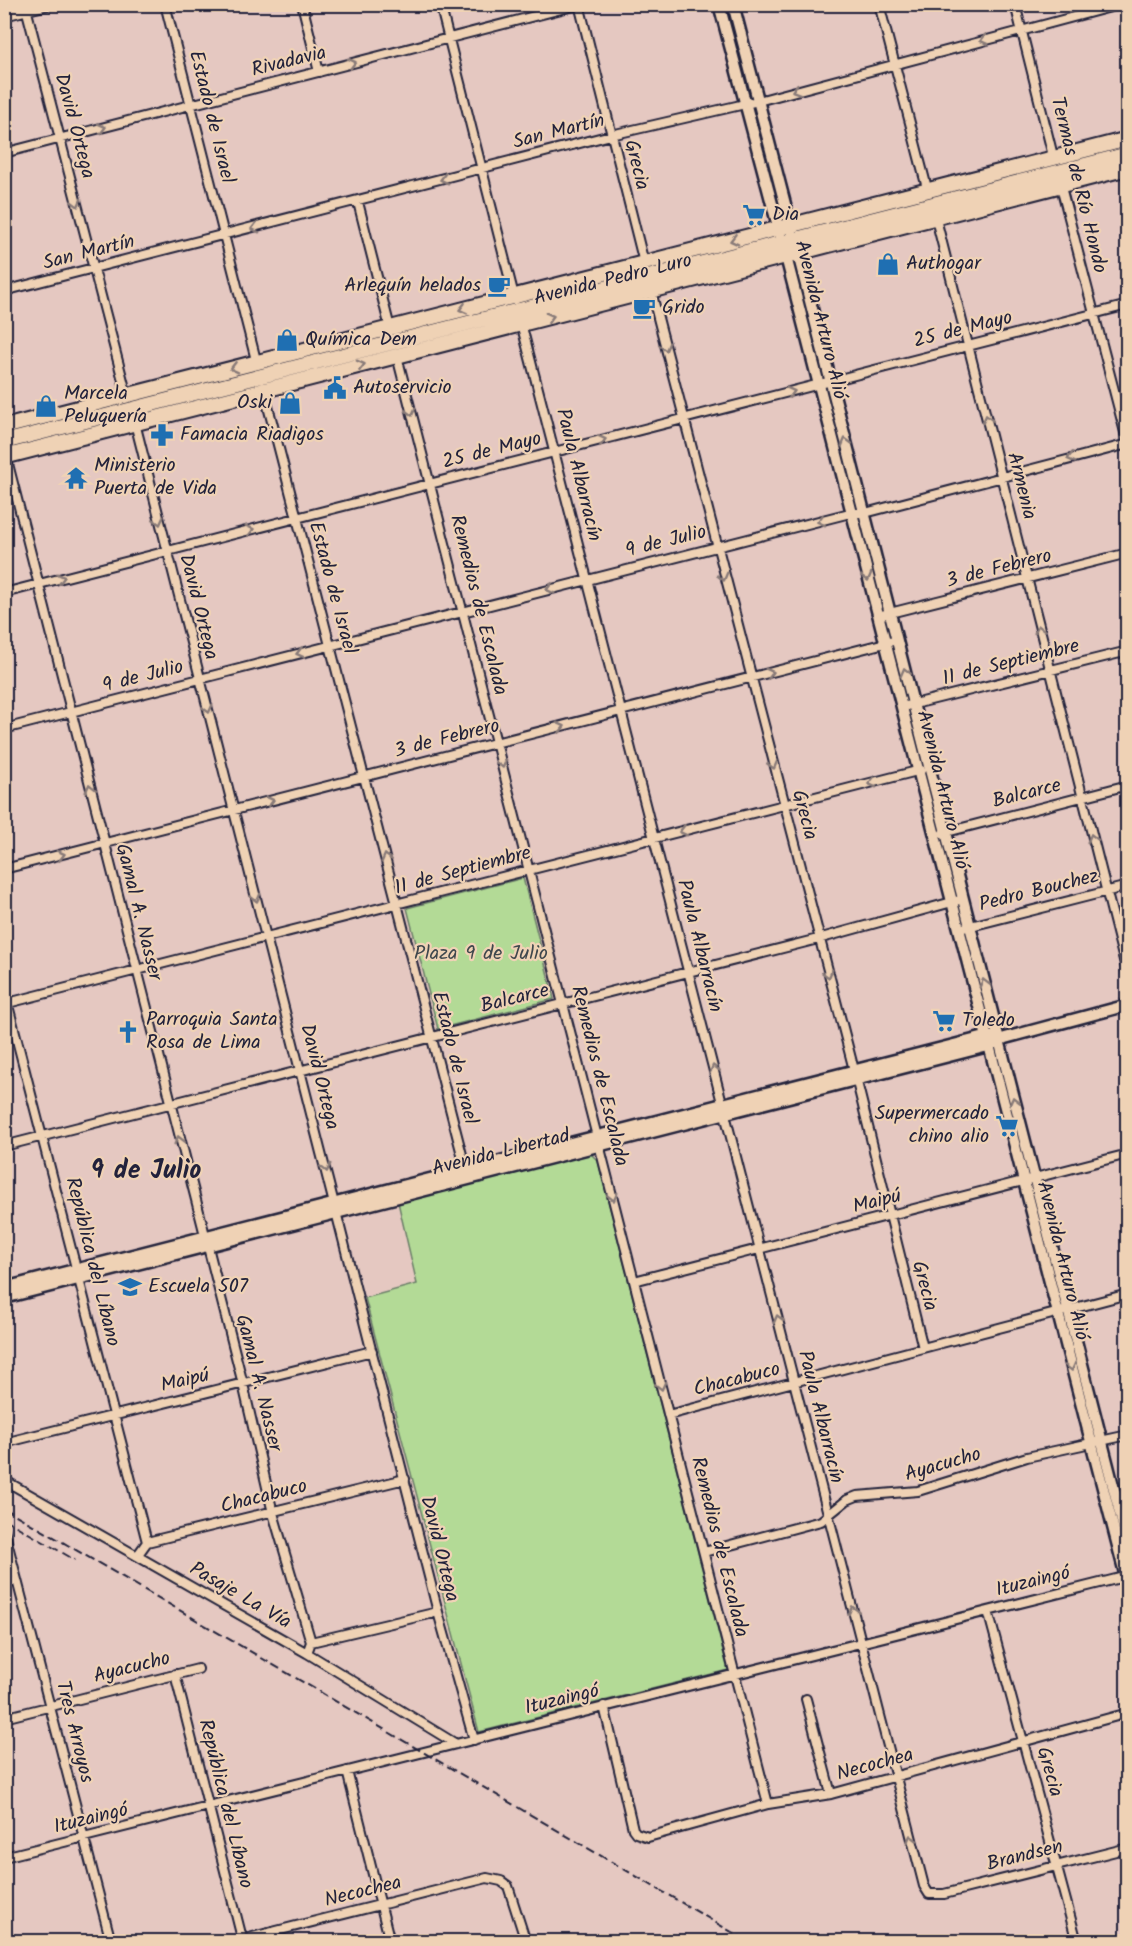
<svg xmlns="http://www.w3.org/2000/svg" width="1132" height="1946" viewBox="0 0 1132 1946" font-family="Kalam,sans-serif">
<rect width="100%" height="100%" fill="#e5c8c1"/>
<filter id="ink" filterUnits="userSpaceOnUse"><feTurbulence type="fractalNoise" baseFrequency=".0167" numOctaves="2"/><feDisplacementMap in="SourceGraphic" scale="12" xChannelSelector="R" yChannelSelector="G"/><feConvolveMatrix kernelMatrix="1 2 1 2 8 2 1 2 1" color-interpolation-filters="sRGB"/></filter>
<g filter="url(#ink)">
<path fill="#b3da96" stroke="#6a7e68" stroke-width="1.5" d="M523,878L554,999L438,1029L407,908Z
M590,1153L598,1161L728,1670L479,1732L365,1298L417,1284L398,1202Z"/>
<g fill="none" stroke-linecap="round" stroke-linejoin="round">
<g stroke="#22223b" stroke-width="12">
<path id="minor" d="M25,4L127,396
M165,4L257,364
M302,4L319,72
M440,4L515,300
M579,4L644,263
M879,4L928,192
M1015,4L1054,160
M4,16L52,4
M4,153L581,4
M1060,183L1128,444
M358,202L390,328
M935,215L1128,976
M4,291L611,135L758,101L1122,4
M651,291L854,1070L923,1348
M521,323L924,1886L929,1894H944L1128,1848
M397,356L768,1804
M263,387L467,1174
M135,423L438,1612L474,1740
M6,456L243,1384L273,1513L311,1642L307,1653
M4,593L1128,305
M878,616L1128,553
M902,707L1128,651
M4,729L850,513H865L1128,444
M943,833L1128,785
M4,869L897,640
M959,929L1128,886
M4,990L147,1542
M4,1004L921,770
M4,1146L818,939L963,899
M634,1281L1128,1154
M668,1415L1128,1294
M4,1443L372,1351
M4,1480L307,1653L456,1744
M4,1530L111,1942
M704,1552L821,1521L847,1500L857,1496L918,1491L1027,1457L1128,1435
M137,1556L147,1542L405,1479
M4,1584L17,1580
M988,1611L1077,1942
M311,1642L438,1612
M175,1674L243,1942
M806,1699L831,1794
M604,1706L633,1829L636,1833L648,1837L768,1804L831,1794L1128,1713
M4,1718L198,1669
M347,1771L390,1942
M4,1857L1128,1576
M233,1942L487,1878L501,1881L508,1886L526,1942"/>
</g>
<g stroke="#22223b" stroke-width="15">
<path id="secondary" d="M719,4L780,234
M733,4L792,231
M796,246L1128,1544
M784,249L1128,1585
M4,1288L985,1037H993
M4,1298L988,1046L1005,1038L1128,1005"/>
</g>
<g stroke="#22223b" stroke-width="18">
<path id="trunk" d="M4,427L1128,139
M4,442L1128,154
M4,457L1128,168"/>
</g>
<use href="#minor" stroke="#efd2b5" stroke-width="8"/>
<use href="#secondary" stroke="#efd2b5" stroke-width="10"/>
<use href="#trunk" stroke="#efd2b5" stroke-width="14"/>
<path stroke="#22223b" stroke-width="2" stroke-dasharray="9 4.5" stroke-linecap="butt" d="M4,1508L749,1942
M4,1519L75,1560"/>
</g>
<defs><path id="oneway-chevron" d="M-2-3.5L2.5 0L-2 3.5" fill="none" stroke-width="1.6" stroke-linecap="round" stroke-linejoin="round" transform="scale(1.5)"/></defs>
<g stroke="#887a78">
<use href="#oneway-chevron" transform="translate(984 40) rotate(166)"/>
<use href="#oneway-chevron" transform="translate(352 63) rotate(-14)"/>
<use href="#oneway-chevron" transform="translate(796 90) rotate(164)"/>
<use href="#oneway-chevron" transform="translate(102 128) rotate(-14)"/>
<use href="#oneway-chevron" transform="translate(444 179) rotate(165)"/>
<use href="#oneway-chevron" transform="translate(77 203) rotate(75)"/>
<use href="#oneway-chevron" transform="translate(255 228) rotate(166)"/>
<use href="#oneway-chevron" transform="translate(734 240) rotate(166)"/>
<use href="#oneway-chevron" transform="translate(463 309) rotate(166)"/>
<use href="#oneway-chevron" transform="translate(550 317) rotate(-14)"/>
<use href="#oneway-chevron" transform="translate(665 347) rotate(76)"/>
<use href="#oneway-chevron" transform="translate(361 365) rotate(-14)"/>
<use href="#oneway-chevron" transform="translate(234 368) rotate(166)"/>
<use href="#oneway-chevron" transform="translate(791 392) rotate(-14)"/>
<use href="#oneway-chevron" transform="translate(411 412) rotate(76)"/>
<use href="#oneway-chevron" transform="translate(987 419) rotate(-104)"/>
<use href="#oneway-chevron" transform="translate(602 440) rotate(-14)"/>
<use href="#oneway-chevron" transform="translate(846 442) rotate(-105)"/>
<use href="#oneway-chevron" transform="translate(1071 458) rotate(166)"/>
<use href="#oneway-chevron" transform="translate(159 521) rotate(76)"/>
<use href="#oneway-chevron" transform="translate(821 521) rotate(166)"/>
<use href="#oneway-chevron" transform="translate(250 530) rotate(-14)"/>
<use href="#oneway-chevron" transform="translate(723 577) rotate(75)"/>
<use href="#oneway-chevron" transform="translate(867 577) rotate(75)"/>
<use href="#oneway-chevron" transform="translate(61 578) rotate(-14)"/>
<use href="#oneway-chevron" transform="translate(550 589) rotate(166)"/>
<use href="#oneway-chevron" transform="translate(1039 629) rotate(-104)"/>
<use href="#oneway-chevron" transform="translate(300 653) rotate(166)"/>
<use href="#oneway-chevron" transform="translate(905 672) rotate(-104)"/>
<use href="#oneway-chevron" transform="translate(770 673) rotate(-15)"/>
<use href="#oneway-chevron" transform="translate(208 709) rotate(76)"/>
<use href="#oneway-chevron" transform="translate(561 727) rotate(-14)"/>
<use href="#oneway-chevron" transform="translate(502 764) rotate(76)"/>
<use href="#oneway-chevron" transform="translate(773 765) rotate(75)"/>
<use href="#oneway-chevron" transform="translate(872 783) rotate(166)"/>
<use href="#oneway-chevron" transform="translate(90 788) rotate(-104)"/>
<use href="#oneway-chevron" transform="translate(270 801) rotate(-14)"/>
<use href="#oneway-chevron" transform="translate(683 831) rotate(166)"/>
<use href="#oneway-chevron" transform="translate(1092 838) rotate(-104)"/>
<use href="#oneway-chevron" transform="translate(61 855) rotate(-14)"/>
<use href="#oneway-chevron" transform="translate(386 858) rotate(-104)"/>
<use href="#oneway-chevron" transform="translate(256 898) rotate(75)"/>
<use href="#oneway-chevron" transform="translate(828 974) rotate(75)"/>
<use href="#oneway-chevron" transform="translate(984 983) rotate(-104)"/>
<use href="#oneway-chevron" transform="translate(714 1069) rotate(-105)"/>
<use href="#oneway-chevron" transform="translate(1014 1101) rotate(-104)"/>
<use href="#oneway-chevron" transform="translate(179 1140) rotate(-104)"/>
<use href="#oneway-chevron" transform="translate(326 1168) rotate(76)"/>
<use href="#oneway-chevron" transform="translate(613 1197) rotate(76)"/>
<use href="#oneway-chevron" transform="translate(778 1319) rotate(-105)"/>
<use href="#oneway-chevron" transform="translate(1071 1367) rotate(76)"/>
<use href="#oneway-chevron" transform="translate(661 1386) rotate(76)"/>
<use href="#oneway-chevron" transform="translate(853 1610) rotate(-104)"/>
<use href="#oneway-chevron" transform="translate(911 1839) rotate(-105)"/>
</g>
</g>
<defs>
<g id="supermarket-bare" transform="scale(1.8)"><path d="M-6-5.5h2.5l.6 2H6L4.5 2H-2.5L-4.4-4H-6ZM-1.5 3.2a1.3 1.3 0 1 0 .1 0ZM3 3.2a1.3 1.3 0 1 0 .1 0Z" fill="#1f6fb2" stroke="#efd2b5" stroke-width="2.5" paint-order="stroke"/></g>
<g id="shop-bare" transform="scale(1.8)"><path d="M-5-2.5h2.3a2.7 3.5 0 0 1 5.4 0H5L5.5 6h-11ZM-1.5-2.5h3a1.5 2.3 0 0 0-3 0Z" fill="#1f6fb2" stroke="#efd2b5" stroke-width="2.5" paint-order="stroke"/></g>
<g id="cafe-bare" transform="scale(1.8)"><path d="M-5.5-4.5H6V0H3Q3 3.5 0 3.5H-2.5Q-5.5 3.5-5.5 0ZM3-3.2v2h1.7v-2ZM-6 4.5H4V6H-6Z" fill="#1f6fb2" stroke="#efd2b5" stroke-width="2.5" paint-order="stroke"/></g>
<g id="civic-bare" transform="scale(1.8)"><path d="M-.6-6.5H3V-4.5H.6V-3L4-1V1h2V6H-6V1h2V-1L-.6-3ZM-1.2 2.5V6h2.4V2.5Z" fill="#1f6fb2" stroke="#efd2b5" stroke-width="2.5" paint-order="stroke"/></g>
<g id="pharmacy-bare" transform="scale(1.8)"><path d="M-2-6h4v4h4v4h-4v4h-4v-4h-4v-4h4Z" fill="#1f6fb2" stroke="#efd2b5" stroke-width="2.5" paint-order="stroke"/></g>
<g id="temple-bare" transform="scale(1.8)"><path d="M0-6L5-2H3V0L6.5 2.5H4V6H1.5V3h-3V6H-4V2.5H-6.5L-3 0V-2H-5Z" fill="#1f6fb2" stroke="#efd2b5" stroke-width="2.5" paint-order="stroke"/></g>
<g id="church-bare" transform="scale(1.8)"><path d="M-1.2-6h2.4v3.5h3.3v2.4h-3.3V6h-2.4V-.1h-3.3v-2.4h3.3Z" fill="#1f6fb2" stroke="#efd2b5" stroke-width="2.5" paint-order="stroke"/></g>
<g id="school-bare" transform="scale(1.8)"><path d="M0-5L7-2L0 1L-7-2ZM-4 1L0 2.5L4 1V4Q0 6-4 4Z" fill="#1f6fb2" stroke="#efd2b5" stroke-width="2.5" paint-order="stroke"/></g>
</defs>
<g fill-rule="evenodd">
<use href="#supermarket-bare" x="754" y="215"/>
<use href="#shop-bare" x="888" y="264"/>
<use href="#cafe-bare" x="499" y="286"/>
<use href="#cafe-bare" x="644" y="308"/>
<use href="#shop-bare" x="287" y="340"/>
<use href="#civic-bare" x="335" y="388"/>
<use href="#shop-bare" x="290" y="403"/>
<use href="#shop-bare" x="46" y="406"/>
<use href="#pharmacy-bare" x="162" y="435"/>
<use href="#temple-bare" x="76" y="478"/>
<use href="#supermarket-bare" x="944" y="1021"/>
<use href="#church-bare" x="128" y="1032"/>
<use href="#supermarket-bare" x="1007" y="1126"/>
<use href="#school-bare" x="130" y="1287"/>
</g>
<g text-anchor="middle" dominant-baseline="central" stroke-width="4.5" stroke-linejoin="round" paint-order="stroke">
<g font-size="20" fill="#22223b" stroke="#efd2b5">
<text transform="translate(289 62) rotate(-14)">Rivadavia</text>
<text transform="translate(211 117) rotate(76)">Estado de Israel</text>
<text transform="translate(74 126) rotate(75)">David Ortega</text>
<text transform="translate(559 132) rotate(-14)">San Martín</text>
<text transform="translate(636 165) rotate(76)">Grecia</text>
<text transform="translate(1078 185) rotate(76)">Termas de Río Hondo</text>
<text transform="translate(89 253) rotate(-14)">San Martín</text>
<text transform="translate(613 280) rotate(-14)">Avenida Pedro Luro</text>
<text transform="translate(820 320) rotate(76)">Avenida Arturo Alió</text>
<text transform="translate(963 330) rotate(-14)">25 de Mayo</text>
<text transform="translate(492 451) rotate(-14)">25 de Mayo</text>
<text transform="translate(578 475) rotate(76)">Paula Albarracín</text>
<text transform="translate(1021 486) rotate(76)">Armenia</text>
<text transform="translate(666 542) rotate(-14)">9 de Julio</text>
<text transform="translate(999 569) rotate(-14)">3 de Febrero</text>
<text transform="translate(332 588) rotate(75)">Estado de Israel</text>
<text transform="translate(478 605) rotate(76)">Remedios de Escalada</text>
<text transform="translate(198 607) rotate(76)">David Ortega</text>
<text transform="translate(1011 663) rotate(-14)">11 de Septiembre</text>
<text transform="translate(143 677) rotate(-14)">9 de Julio</text>
<text transform="translate(447 739) rotate(-14)">3 de Febrero</text>
<text transform="translate(942 790) rotate(76)">Avenida Arturo Alió</text>
<text transform="translate(1027 794) rotate(-14)">Balcarce</text>
<text transform="translate(804 815) rotate(75)">Grecia</text>
<text transform="translate(463 871) rotate(-15)">11 de Septiembre</text>
<text transform="translate(1039 891) rotate(-14)">Pedro Bouchez</text>
<text transform="translate(138 912) rotate(76)">Gamal A. Nasser</text>
<text transform="translate(699 946) rotate(76)">Paula Albarracín</text>
<text transform="translate(515 999) rotate(-14)">Balcarce</text>
<text transform="translate(454 1058) rotate(76)">Estado de Israel</text>
<text transform="translate(599 1076) rotate(76)">Remedios de Escalada</text>
<text transform="translate(319 1077) rotate(76)">David Ortega</text>
<text transform="translate(501 1153) rotate(-14)">Avenida Libertad</text>
<text transform="translate(877 1202) rotate(-14)">Maipú</text>
<text transform="translate(1062 1261) rotate(76)">Avenida Arturo Alió</text>
<text transform="translate(92 1262) rotate(76)">República del Líbano</text>
<text transform="translate(924 1286) rotate(75)">Grecia</text>
<text transform="translate(737 1380) rotate(-14)">Chacabuco</text>
<text transform="translate(185 1381) rotate(-13)">Maipú</text>
<text transform="translate(258 1383) rotate(76)">Gamal A. Nasser</text>
<text transform="translate(820 1417) rotate(76)">Paula Albarracín</text>
<text transform="translate(943 1465) rotate(-16)">Ayacucho</text>
<text transform="translate(264 1497) rotate(-14)">Chacabuco</text>
<text transform="translate(719 1547) rotate(76)">Remedios de Escalada</text>
<text transform="translate(439 1549) rotate(76)">David Ortega</text>
<text transform="translate(1033 1582) rotate(-14)">Ituzaingó</text>
<text transform="translate(240 1596) rotate(30)">Pasaje La Vía</text>
<text transform="translate(132 1668) rotate(-14)">Ayacucho</text>
<text transform="translate(562 1700) rotate(-14)">Ituzaingó</text>
<text transform="translate(74 1732) rotate(76)">Tres Arroyos</text>
<text transform="translate(875 1765) rotate(-15)">Necochea</text>
<text transform="translate(1049 1772) rotate(74)">Grecia</text>
<text transform="translate(225 1804) rotate(76)">República del Líbano</text>
<text transform="translate(91 1819) rotate(-14)">Ituzaingó</text>
<text transform="translate(1025 1856) rotate(-14)">Brandsen</text>
<text transform="translate(363 1892) rotate(-14)">Necochea</text>
</g>
<g font-size="20" fill="#22223b" stroke="#efd2b5" text-anchor="start">
<text x="772" y="215">Dia</text>
<text x="906" y="264">Authogar</text>
<text x="481" y="286" text-anchor="end">Arlequín helados</text>
<text x="662" y="308">Grido</text>
<text x="305" y="340">Química Dem</text>
<text x="353" y="388">Autoservicio</text>
<text x="64" y="394">Marcela<tspan x="64" dy="23">Peluquería</tspan></text>
<text x="272" y="403" text-anchor="end">Oski</text>
<text x="180" y="435">Famacia Riadigos</text>
<text x="94" y="466">Ministerio<tspan x="94" dy="23">Puerta de Vida</tspan></text>
<text x="146" y="1020">Parroquia Santa<tspan x="146" dy="23">Rosa de Lima</tspan></text>
<text x="962" y="1021">Toledo</text>
<text x="989" y="1114" text-anchor="end">Supermercado<tspan x="989" dy="23">chino alio</tspan></text>
<text x="148" y="1287">Escuela 507</text>
</g>
<g font-size="20" fill="#3f474d" stroke="#efd2b5">
<text x="481" y="954">Plaza 9 de Julio</text>
</g>
<g font-size="26" font-weight="bold" fill="#22223b" stroke="#efd2b5">
<text x="146" y="1171">9 de Julio</text>
</g>
</g>
<rect width="1132" height="1946" fill="none" stroke="#efd2b5" stroke-width="24"/>
<rect x="12" y="12" width="1108" height="1922" fill="none" stroke="#22223b" stroke-width="2" filter="url(#ink)"/>
</svg>
